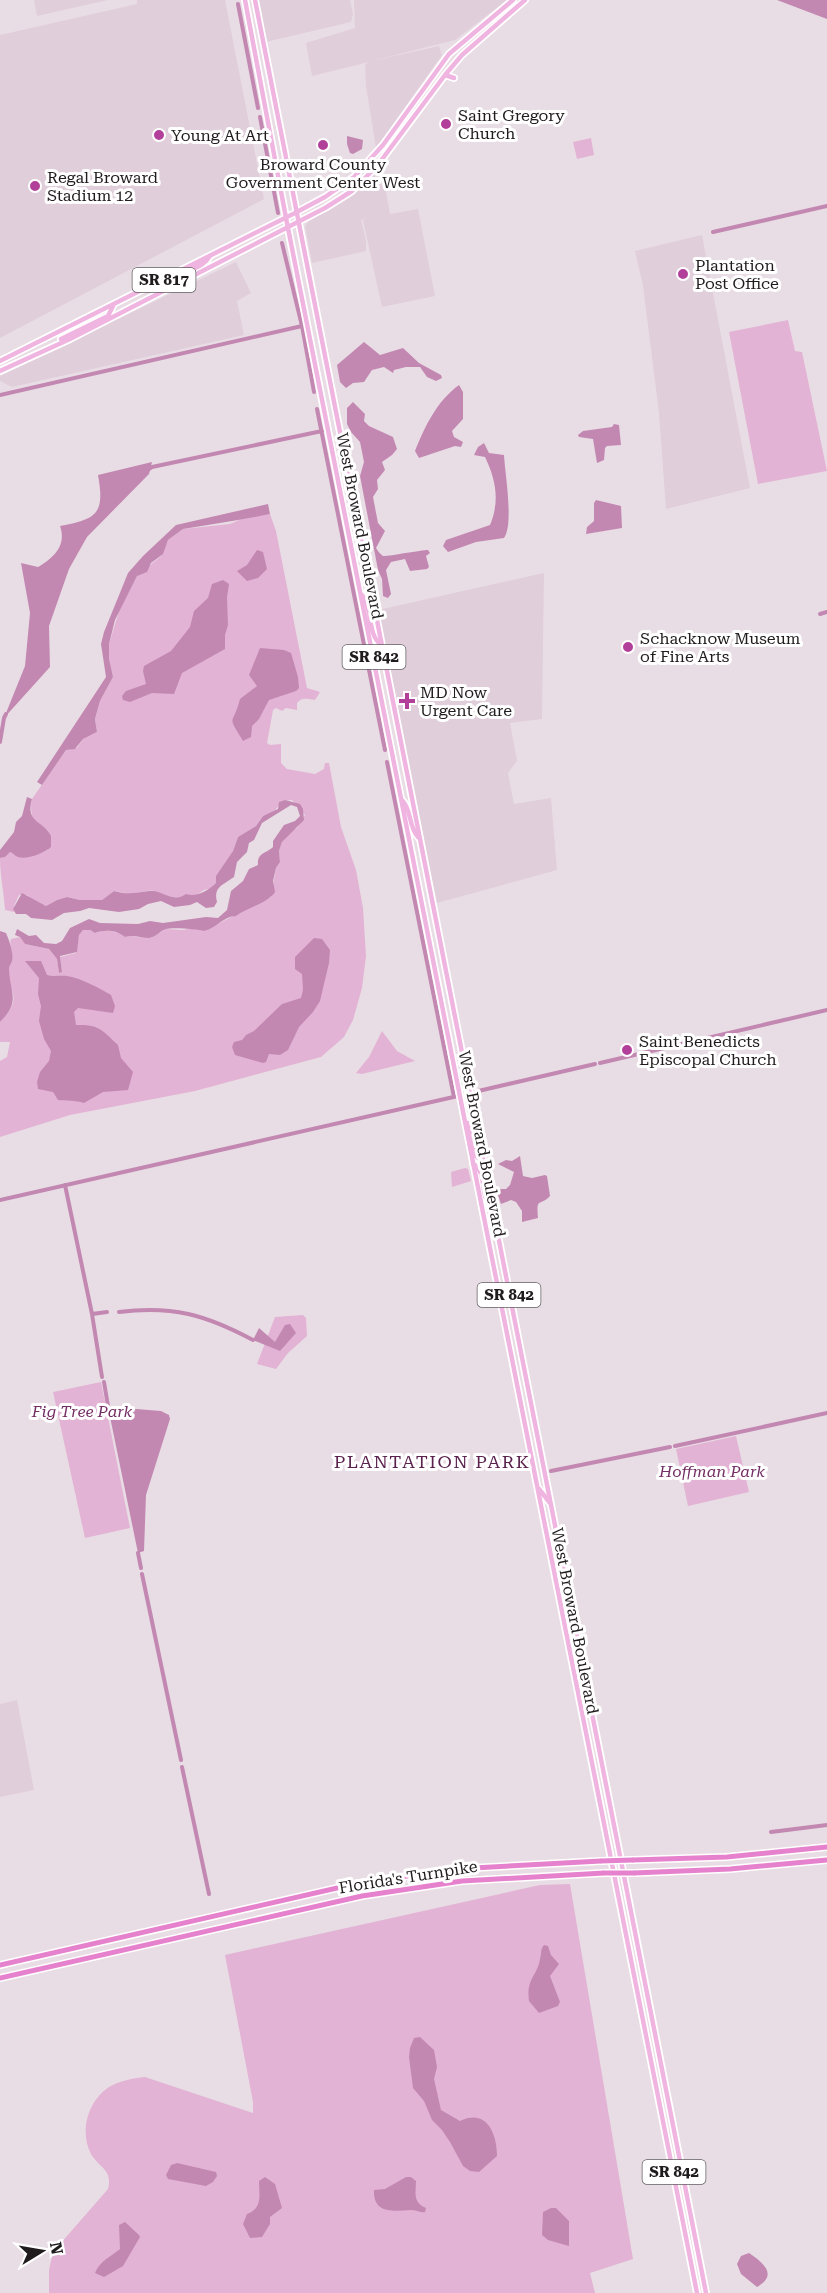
<svg xmlns="http://www.w3.org/2000/svg" width="827" height="2293" viewBox="0 0 827 2293" font-family="'Roboto Serif',serif">
<rect width="100%" height="100%" fill="#e9dde5"/>
<path fill="#e0ceda" d="M34,0H108L37,16Z
M137,0H225L264,199L0,338V35L137,4Z
M259,0H350L353,14L351,22L266,42Z
M354,0H507L455,40L372,61L439,46L442,55L376,148L366,86L365,65L369,62L312,76L306,43L355,28Z
M374,175L385,186L390,214L418,209L435,296L382,307L363,220L367,218L361,220L366,240V251L312,263L305,226L309,221L349,198Z
M702,235L750,488L666,509L659,413L643,286L635,251Z
M236,262L251,293L237,301L244,335L12,387L0,381V376Z
M544,573L542,719L510,723L517,761L508,773L514,804L551,798L557,870L437,903L378,610Z
M17,1700L34,1790L0,1797V1704Z"/>
<path fill="#e2b3d4" d="M591,138L594,155L577,159L573,142Z
M788,320L795,351L802,352L827,471L758,484L729,332Z
M270,514L276,531L307,688L320,692L315,700C307,699 302,697 297,703V710L286,708L282,711L276,708L273,710L267,743L270,745L281,744V763L287,769L315,774L324,769L325,763H329L341,827L356,870L363,908L366,956L362,988L353,1020L344,1037L321,1057L195,1091L70,1115L0,1137V1061L7,1057L10,1042H0V1022C26,995 6,993 9,967C9,964 12,961 12,958C13,951 9,945 11,939L20,937L25,944L49,949L57,959L59,973L62,972L60,957L76,953L79,935L83,930H90L95,933L105,930L137,937L151,938L166,929L184,930L192,927L204,931L271,897L276,868L280,862L279,851L282,842L291,831L297,828L305,815L292,800L282,801L274,812L263,816L256,826L238,837L233,851L217,876L216,883L211,888L204,890L195,896L185,895L181,898L160,895L152,890L131,894L114,891L102,900H80L67,897L57,900L46,906L31,899L27,895H19L14,906V912L5,910C4,892 0,876 0,858L5,857L7,853L12,852C26,859 35,855 48,850C41,834 27,816 32,799L66,750L77,748L83,739L97,732L95,719L100,701L113,677L109,663V644L120,608L137,576L161,556L168,540L183,529L230,524L246,517Z
M382,1031L397,1051L415,1061L362,1074L356,1073L369,1057Z
M465,1168L468,1169L471,1181L452,1187L451,1172Z
M303,1315L306,1318L307,1336L288,1353L276,1369L257,1364L275,1317Z
M101,1382L130,1528L85,1538L53,1392Z
M736,1436L749,1492L688,1506L676,1449Z
M570,1884L633,2259L590,2273L595,2293H49V2270L53,2252L108,2189C113,2169 99,2168 91,2154C79,2131 88,2101 109,2087C119,2081 133,2078 145,2077L253,2113V2102L225,1955L540,1885Z"/>
<path fill="#c388b2" d="M777,0H827V19Z
M347,136L363,140L362,149L353,154L350,153L347,144Z
M364,342L380,355L403,348L419,363L441,375L442,378L436,381L427,377L420,367H406L394,370L393,373L384,367L372,370L364,382L353,383L346,388L340,382L337,365Z
M459,385L463,392V419L452,431L454,437L463,442L461,447L455,446L419,458L415,451C425,426 437,401 459,385Z
M353,402L365,414L364,421L369,426L393,437L397,449L392,455L382,462L385,470L377,480L378,489L373,497L378,523L385,531L376,548C378,551 380,554 383,556C385,557 421,550 428,550L430,553L426,556L429,567L427,569L410,571L405,559L391,562L386,570L391,594L388,598L383,596L382,579L378,570L360,476L364,462L360,442L351,432L347,424V408Z
M614,424L619,425L621,445L607,446L605,448L604,460L597,463L593,439L579,437L578,435L583,431L612,427Z
M484,443L489,453L504,455C505,474 514,524 504,538L476,542L448,552L443,546L446,540L490,525C500,501 496,480 485,457L474,455L478,447Z
M152,462L149,474L87,537L69,569L49,626L50,667L4,718L25,666L30,613L21,563L38,567C53,558 67,546 60,526C97,519 105,514 98,475Z
M596,500L621,506L622,528L586,534L587,527L594,521V503Z
M268,504L270,514C241,520 213,524 183,529L168,540L163,554L151,563L147,572L137,576L115,620L109,644V659L113,677L100,701L95,719L97,732L83,739L75,749L66,750L42,785L37,782L106,677L101,644L104,632L128,573L143,556L176,525Z
M257,550L263,552L267,569L258,578L247,581L237,571L247,565Z
M223,580L229,584L227,597L228,625L225,635V649L182,673L174,694L152,693L130,702L123,700L122,696L126,691L146,684L143,671L144,666L171,651L190,627L194,611L208,598L212,584Z
M260,648L284,650L291,653L298,677L299,688L296,691L269,700L259,719L252,726L251,737L243,741C226,713 233,727 240,699L257,686L249,675Z
M27,797L32,799C25,823 43,820 51,836V847C45,853 26,860 18,857C15,856 13,853 10,852L5,857L0,858V850L14,832L16,822L22,816Z
M285,800L300,804L303,809L304,820L282,842L279,851L280,862L276,868L273,881L275,892C267,904 247,907 236,916C224,916 215,929 204,931C198,929 172,927 166,929C160,931 156,937 149,938C141,938 132,934 125,937C117,930 105,929 95,933L90,930H83L79,935L77,952L60,956L62,972L59,973L57,959L49,949L25,944L20,937L15,935L17,929L29,936L36,935L44,943L56,944L62,941L70,928L89,919L100,923L138,924L150,921L163,923L206,917L218,918L227,910L231,891L243,881L249,869L258,865C257,853 265,854 273,847V841L284,825L295,821L300,816L297,807L291,805L262,823L254,840L249,843L247,852L237,862L234,877C223,885 213,887 217,902L214,907L206,908L197,902L190,905L174,907L161,901L148,904L139,909L119,912L89,908L80,911L64,913L52,920L31,918L26,914H16L13,909L22,893L46,906L57,900L67,897L80,900H102L114,891C127,895 136,893 149,891C160,889 173,904 186,894C196,898 209,890 216,883V876L233,851L238,837L256,826L263,816L278,809L279,802Z
M0,931L6,933C9,940 14,953 12,961C11,964 9,966 9,969C10,994 21,1001 0,1022Z
M314,938L322,939L330,950L329,963L320,1001L313,1012L299,1027L288,1050L280,1055L269,1054L266,1062L263,1063L235,1055L232,1047L234,1042L242,1040L246,1035L254,1031L282,1004L301,998L303,990L302,974L295,969V957Z
M25,961H41L47,975C54,977 60,975 67,976C83,979 97,987 111,995L115,1006L113,1013L78,1008L74,1012L76,1025C99,1024 102,1030 118,1045L121,1058L133,1072L128,1090L103,1092L84,1103C75,1100 67,1101 58,1100L53,1092L38,1089L37,1082L40,1072L49,1061L51,1051L44,1039L39,1021L41,1006L38,994L39,978Z
M520,1156L523,1176L532,1178L545,1175L547,1176L550,1196C540,1207 536,1196 538,1218L522,1222V1211L516,1202L511,1200L501,1204L496,1189H506L510,1185L514,1172L498,1164L506,1160L512,1161Z
M290,1324L296,1333L280,1351L253,1340L259,1328L275,1342L285,1325Z
M124,1408L161,1411L169,1415L170,1419L146,1495L144,1551L138,1553L109,1412Z
M544,1945L548,1946L551,1955L559,1964L550,1976L560,2002L558,2006L539,2013L529,2001C526,1978 537,1977 540,1959C542,1952 540,1950 544,1945Z
M420,2037L434,2050L437,2067L434,2079L441,2110L460,2121C487,2108 497,2134 497,2156L479,2172L470,2171L463,2166L450,2142L442,2130L432,2120L424,2101L413,2088L409,2057L410,2048L414,2038Z
M177,2163L216,2172L217,2176L213,2182L206,2186L168,2179L166,2175L171,2165Z
M265,2177L275,2184L282,2208L270,2217V2224L262,2237L250,2238L243,2224L247,2214C263,2208 259,2195 259,2181Z
M406,2177H411L416,2181C416,2192 412,2202 426,2208L425,2212C420,2213 416,2210 411,2210C393,2211 373,2214 374,2190L385,2189Z
M551,2208H556L569,2221V2246L548,2240L542,2235L543,2212Z
M125,2222L139,2235L140,2237L123,2266L104,2277L95,2273C100,2261 110,2257 120,2249L119,2225Z
M749,2253C764,2263 778,2275 757,2287L741,2274L737,2264L741,2256Z"/>
<g fill="none" stroke-linecap="round" stroke-linejoin="round">
<path stroke="#c388b2" stroke-width="4" d="M238,4L258,108
M260,117L278,213
M713,232L827,206
M282,243L302,326L314,392
M0,395L302,326
M317,409L385,750
M148,470L152,467L322,431
M820,614L827,612
M0,742L4,718L6,714
M387,762L454,1097
M600,1063L827,1010
M474,1092L595,1064
M65,1185L92,1314L102,1377
M0,1200L458,1096
M119,1312C172,1305 206,1315 253,1340
M92,1314L107,1312
M104,1382L109,1412
M675,1446L827,1413
M551,1471L670,1447
M138,1553L141,1568
M142,1574L181,1760
M182,1767L209,1894
M771,1832L827,1825"/>
<g stroke="#fff" stroke-width="8">
<path id="primary" d="M245,0L286,218L697,2293
M255,0L706,2293
M445,75L454,78
M171,287C181,269 202,270 210,256
M61,339L108,316L113,306
M0,361L295,213L325,197L354,177L383,145L449,54L513,0
M0,371L70,339L325,208L352,191L377,166L445,75L462,55L525,0
M361,594C374,608 366,633 381,645
M402,800C412,810 408,826 418,837
M468,1123L476,1156L482,1162
M473,1164C488,1172 479,1195 491,1206
M539,1489L550,1503"/>
</g>
<g stroke="#fff" stroke-width="8">
<path id="motorway" d="M632,1860L727,1857L827,1847
M634,1873L730,1869L827,1860
M0,1965L359,1883L455,1869L601,1861
M0,1978L362,1896L462,1881L604,1873"/>
</g>
<use href="#primary" stroke="#f0b4e1" stroke-width="4.5"/>
<use href="#motorway" stroke="#e682cd" stroke-width="5"/>
<g stroke="#fff" stroke-width="8" stroke-linecap="butt">
<path id="motorway-bridge" d="M601,1861L632,1860
M604,1873H634"/>
</g>
<use href="#motorway-bridge" stroke="#e682cd" stroke-width="5"/>
</g>
<g fill="#b23f9a" stroke="#fff" stroke-width="2">
<circle cx="446" cy="124" r="6"/>
<circle cx="159" cy="135" r="6"/>
<circle cx="323" cy="145" r="6"/>
<circle cx="35" cy="186" r="6"/>
<circle cx="683" cy="274" r="6"/>
<circle cx="628" cy="647" r="6"/>
<path d="M404 692h6v6h6v6h-6v6h-6v-6h-6v-6h6z"/>
<circle cx="627" cy="1050" r="6"/>
</g>
<g text-anchor="middle" dominant-baseline="central" stroke-width="6" stroke-linejoin="round" paint-order="stroke">
<g fill="#fff" stroke="#636062" stroke-width="1.5">
<rect x="132.5" y="268" width="63" height="24" rx="4.5"/>
<rect x="342.5" y="645" width="63" height="24" rx="4.5"/>
<rect x="477.5" y="1283" width="63" height="24" rx="4.5"/>
<rect x="642.5" y="2160" width="63" height="24" rx="4.5"/>
</g>
<g font-size="15" font-weight="bold" fill="#201c1e">
<text x="164" y="280">SR 817</text>
<text x="374" y="657">SR 842</text>
<text x="509" y="1295">SR 842</text>
<text x="674" y="2172">SR 842</text>
</g>
<g font-size="16" fill="#201c1e" stroke="#fff" text-anchor="start">
<text x="458" y="115">Saint Gregory<tspan x="458" dy="18">Church</tspan></text>
<text x="171" y="135">Young At Art</text>
<text x="323" y="164" text-anchor="middle">Broward County<tspan x="323" dy="18">Government Center West</tspan></text>
<text x="47" y="177">Regal Broward<tspan x="47" dy="18">Stadium 12</tspan></text>
<text x="695" y="265">Plantation<tspan x="695" dy="18">Post Office</tspan></text>
<text x="640" y="638">Schacknow Museum<tspan x="640" dy="18">of Fine Arts</tspan></text>
<text x="420" y="692">MD Now<tspan x="420" dy="18">Urgent Care</tspan></text>
<text x="639" y="1041">Saint Benedicts<tspan x="639" dy="18">Episcopal Church</tspan></text>
</g>
<g font-size="16" fill="#201c1e" stroke="#fff">
<text transform="translate(360 526) rotate(79)">West Broward Boulevard</text>
<text transform="translate(482 1144) rotate(79)">West Broward Boulevard</text>
<text transform="translate(575 1621) rotate(79)">West Broward Boulevard</text>
<text transform="translate(408 1877) rotate(-9)">Florida's Turnpike</text>
</g>
<g font-size="16" font-style="italic" fill="#752e65" stroke="#fff">
<text x="82" y="1411">Fig Tree Park</text>
<text x="712" y="1471">Hoffman Park</text>
</g>
<g font-size="18" letter-spacing="1.5" fill="#5a224d" stroke="#fff">
<text x="432" y="1461">PLANTATION PARK</text>
</g>
</g>
<g transform="translate(42 2251) rotate(79)" stroke="#ffffff" stroke-width="4.5" paint-order="stroke">
<path d="M0-4.5L10 22L0 15L-10 22Z" fill="#201c1e"/>
<text y="-9" font-size="16" font-weight="bold" text-anchor="middle" fill="#201c1e">N</text>
</g>
</svg>
